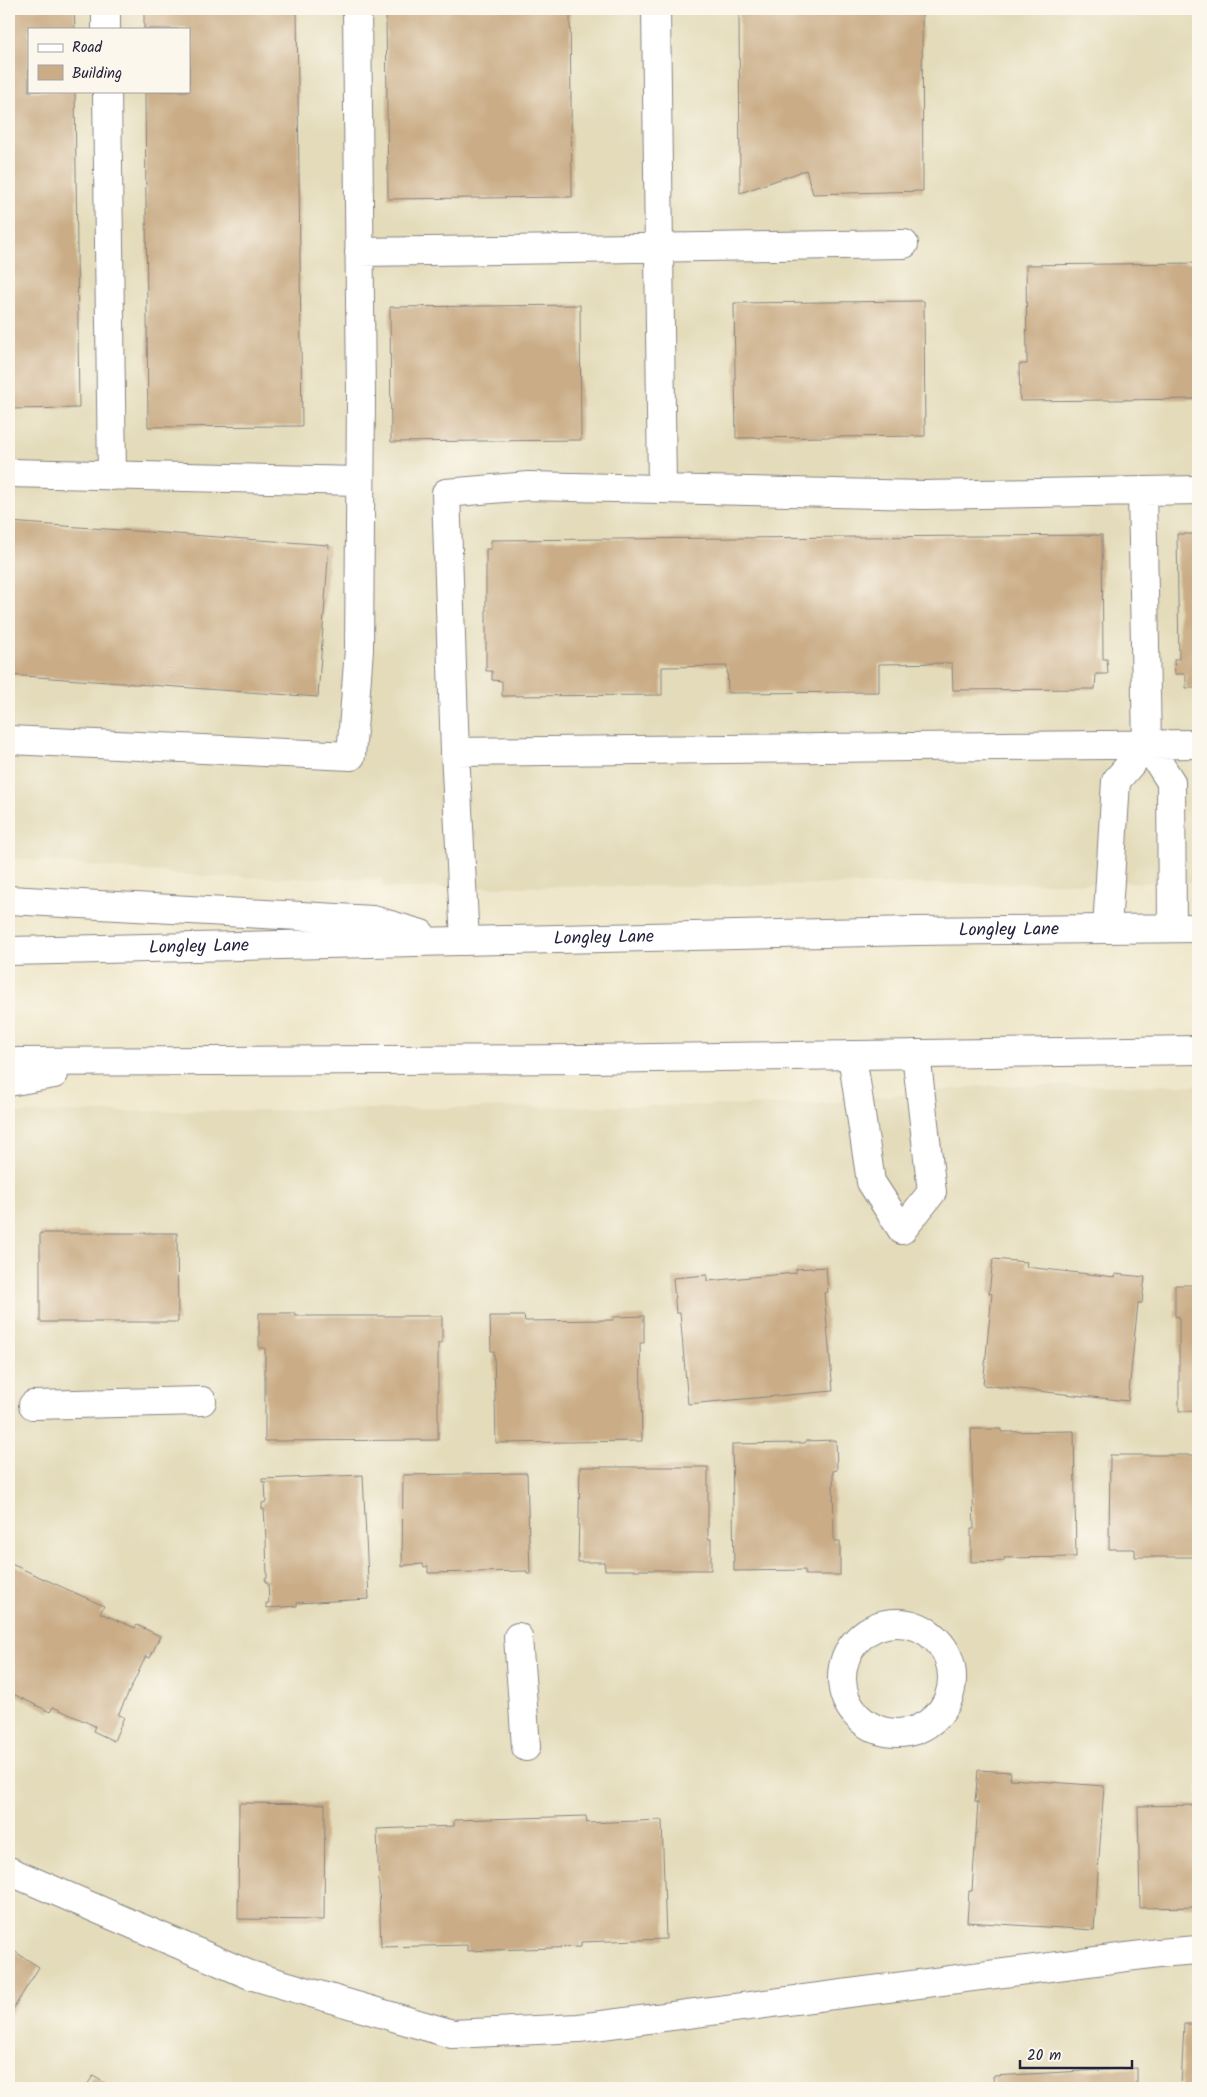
<svg xmlns="http://www.w3.org/2000/svg" width="1207" height="2097" viewBox="0 0 1207 2097" font-family="Kalam,sans-serif">
<rect width="100%" height="100%" fill="#fbf7ec"/>
<filter id="ink" filterUnits="userSpaceOnUse"><feTurbulence type="fractalNoise" baseFrequency=".02" numOctaves="2"/><feDisplacementMap in="SourceGraphic" scale="10" xChannelSelector="R" yChannelSelector="G"/><feConvolveMatrix kernelMatrix="1 2 1 2 8 2 1 2 1" color-interpolation-filters="sRGB"/></filter>
<filter id="wash" filterUnits="userSpaceOnUse"><feTurbulence type="fractalNoise" baseFrequency=".0096" numOctaves="4" result="noise"/><feDisplacementMap in="SourceGraphic" scale="20" xChannelSelector="R" yChannelSelector="G"/><feGaussianBlur stdDeviation="1.12" result="paint"/><feColorMatrix in="noise" values="0 0 0 0 0 0 0 0 0 0 0 0 0 0 0 0 0 1.4 0 .05"/><feComposite in="paint" operator="in"/></filter>
<g filter="url(#wash)">
<rect width="100%" height="100%" fill="#efe7cb"/>
<path fill="#e3dbba" fill-rule="evenodd" d="M9,9H1198V882L383,888L382,879L213,877L9,858ZM29,29H189V91H29Z
M1198,1085V2088H9V1113L815,1104L982,1086Z"/>
<g id="blocks">
<path fill="#caad87" d="M9,9H74L75,29H29V91H75L79,408L9,409Z
M144,9H297L302,426L148,427L145,91H189V29H144Z
M386,9H570L572,197L388,199Z
M739,9H784L803,15L805,9H922L923,191L813,194L806,170L740,193Z
M1198,263V399L1020,401L1019,364H1027L1026,265Z
M924,301L925,436L736,438L734,303Z
M580,305L581,440L391,442L390,307Z
M9,522L329,545L318,697L9,675Z
M1177,534H1198V688H1186V674H1175L1174,659H1179Z
M1102,535L1103,659H1107L1108,674H1096L1095,689L953,690L952,663L879,664V692L728,693L727,666L662,667V695L502,696V681L492,680V671H486V549H491V540Z
M40,1233H177L178,1322H40Z
M993,1259L1027,1262L1026,1267L1115,1277V1274L1145,1277L1142,1303H1138L1128,1401L983,1385L992,1294L989,1293Z
M826,1267L828,1292L824,1293L833,1391L688,1404L680,1313H676L673,1278L707,1275V1281L796,1273V1269Z
M1175,1285H1198V1411H1179V1316L1175,1317Z
M259,1313H295V1316H442V1343H438V1440L265,1441V1348H259Z
M490,1316H524L525,1321L613,1320L614,1317L644,1316V1343H640L642,1441L496,1443L494,1351H491Z
M971,1429H1001V1432L1074,1431L1076,1557L1004,1558V1561L971,1562V1529H974Z
M836,1440L837,1470L833,1471L834,1541H840V1575H805V1570L734,1571L732,1444L805,1443V1441Z
M1110,1455H1198V1557H1135V1549H1109Z
M580,1467H708V1539H711V1570H605L604,1562H578Z
M527,1473L530,1574H527V1571L428,1573V1566L424,1567L423,1564L407,1565L402,1567L403,1475Z
M363,1475L369,1599L297,1603V1606L266,1608V1603H269L268,1583H266L265,1578H267L266,1539L264,1509H262V1503L266,1502L265,1482H262V1479Z
M9,1563L104,1606L100,1613L135,1628L137,1625L160,1636L150,1658L146,1656L118,1715L124,1717L114,1741L93,1731L95,1726L53,1707L50,1712L9,1692Z
M978,1770L1011,1772L1010,1779L1104,1786L1094,1930L967,1922L969,1891H972L978,1802H975Z
M239,1803L325,1804L324,1920L238,1919Z
M1198,1805V1907L1140,1908L1138,1806Z
M586,1816L587,1823L662,1820L666,1939L581,1942V1947L467,1951V1945L381,1947L377,1829L454,1826V1820Z
M9,1948L39,1967L9,2016Z
M1184,2024H1198V2088H1181Z
M1137,2068V2088H994L993,2076Z
M93,2076L113,2088H85Z"/>
</g>
</g>
<g filter="url(#ink)">
<use href="#blocks" fill-opacity="0" stroke="#888483" stroke-width="1"/>
<g fill="none" stroke-linecap="round" stroke-linejoin="round">
<g stroke="#888483" stroke-width="30">
<path id="minor" d="M106,9V29
M656,9L662,489
M107,91L112,476
M359,252L904,244
M9,473L360,481
M1142,491L1147,745
M9,740L351,756L359,649L361,398L357,9
M455,752L1198,744
M1107,929L1116,781L1147,745L1171,782L1172,928
M465,941L455,752L446,493L528,486L923,495L1198,490
M852,1055L871,1182L902,1230L932,1192L916,1054
M33,1405L202,1401
M842 1678a55 55 0 1 1 110 0a55 55 0 1 1-110 0Z
M518,1637L526,1747
M9,1871L250,1975L452,2034L579,2028L1158,1953L1198,1950"/>
</g>
<g stroke="#888483" stroke-width="30">
<g id="major">
<path d="M9,900L373,920L421,934"/>
<path id="s1" d="M9,951L916,931L1198,928"/>
<path d="M9,1062L588,1059L1198,1050"/>
<path d="M9,1082L54,1074"/>
</g>
</g>
<use href="#minor" stroke="#fff" stroke-width="28"/>
<use href="#major" stroke="#fff" stroke-width="28"/>
</g>
</g>
<g text-anchor="middle" dominant-baseline="central" stroke-width="4.5" stroke-linejoin="round" paint-order="stroke">
<g font-size="18" fill="#22223b" stroke="#fbf7ec">
<text stroke="none"><textPath href="#s1" startOffset="1000">Longley Lane</textPath></text>
<text stroke="none"><textPath href="#s1" startOffset="595">Longley Lane</textPath></text>
<text stroke="none"><textPath href="#s1" startOffset="190">Longley Lane</textPath></text>
</g>
</g>
<rect width="1207" height="2097" fill="none" stroke="#fbf7ec" stroke-width="30"/>
<rect x="28" y="28" width="162" height="65" fill="#fbf7ec" stroke="#a4a2a5"/>
<rect x="38" y="44" width="25" height="8" fill="#ffffff" stroke="#a4a2a5"/>
<text x="72" y="52" font-size="15" fill="#22223b">Road</text>
<rect x="38" y="65" width="25" height="15" fill="#caad87" stroke="#a4a2a5"/>
<text x="72" y="78" font-size="15" fill="#22223b">Building</text>
<path d="M1020 2060v8h112v-8" fill="none" stroke="#22223b" stroke-width="2.5"/>
<text x="1027" y="2060" font-size="15" fill="#22223b" stroke="#fbf7ec" stroke-width="4" paint-order="stroke">20 m</text>
</svg>
